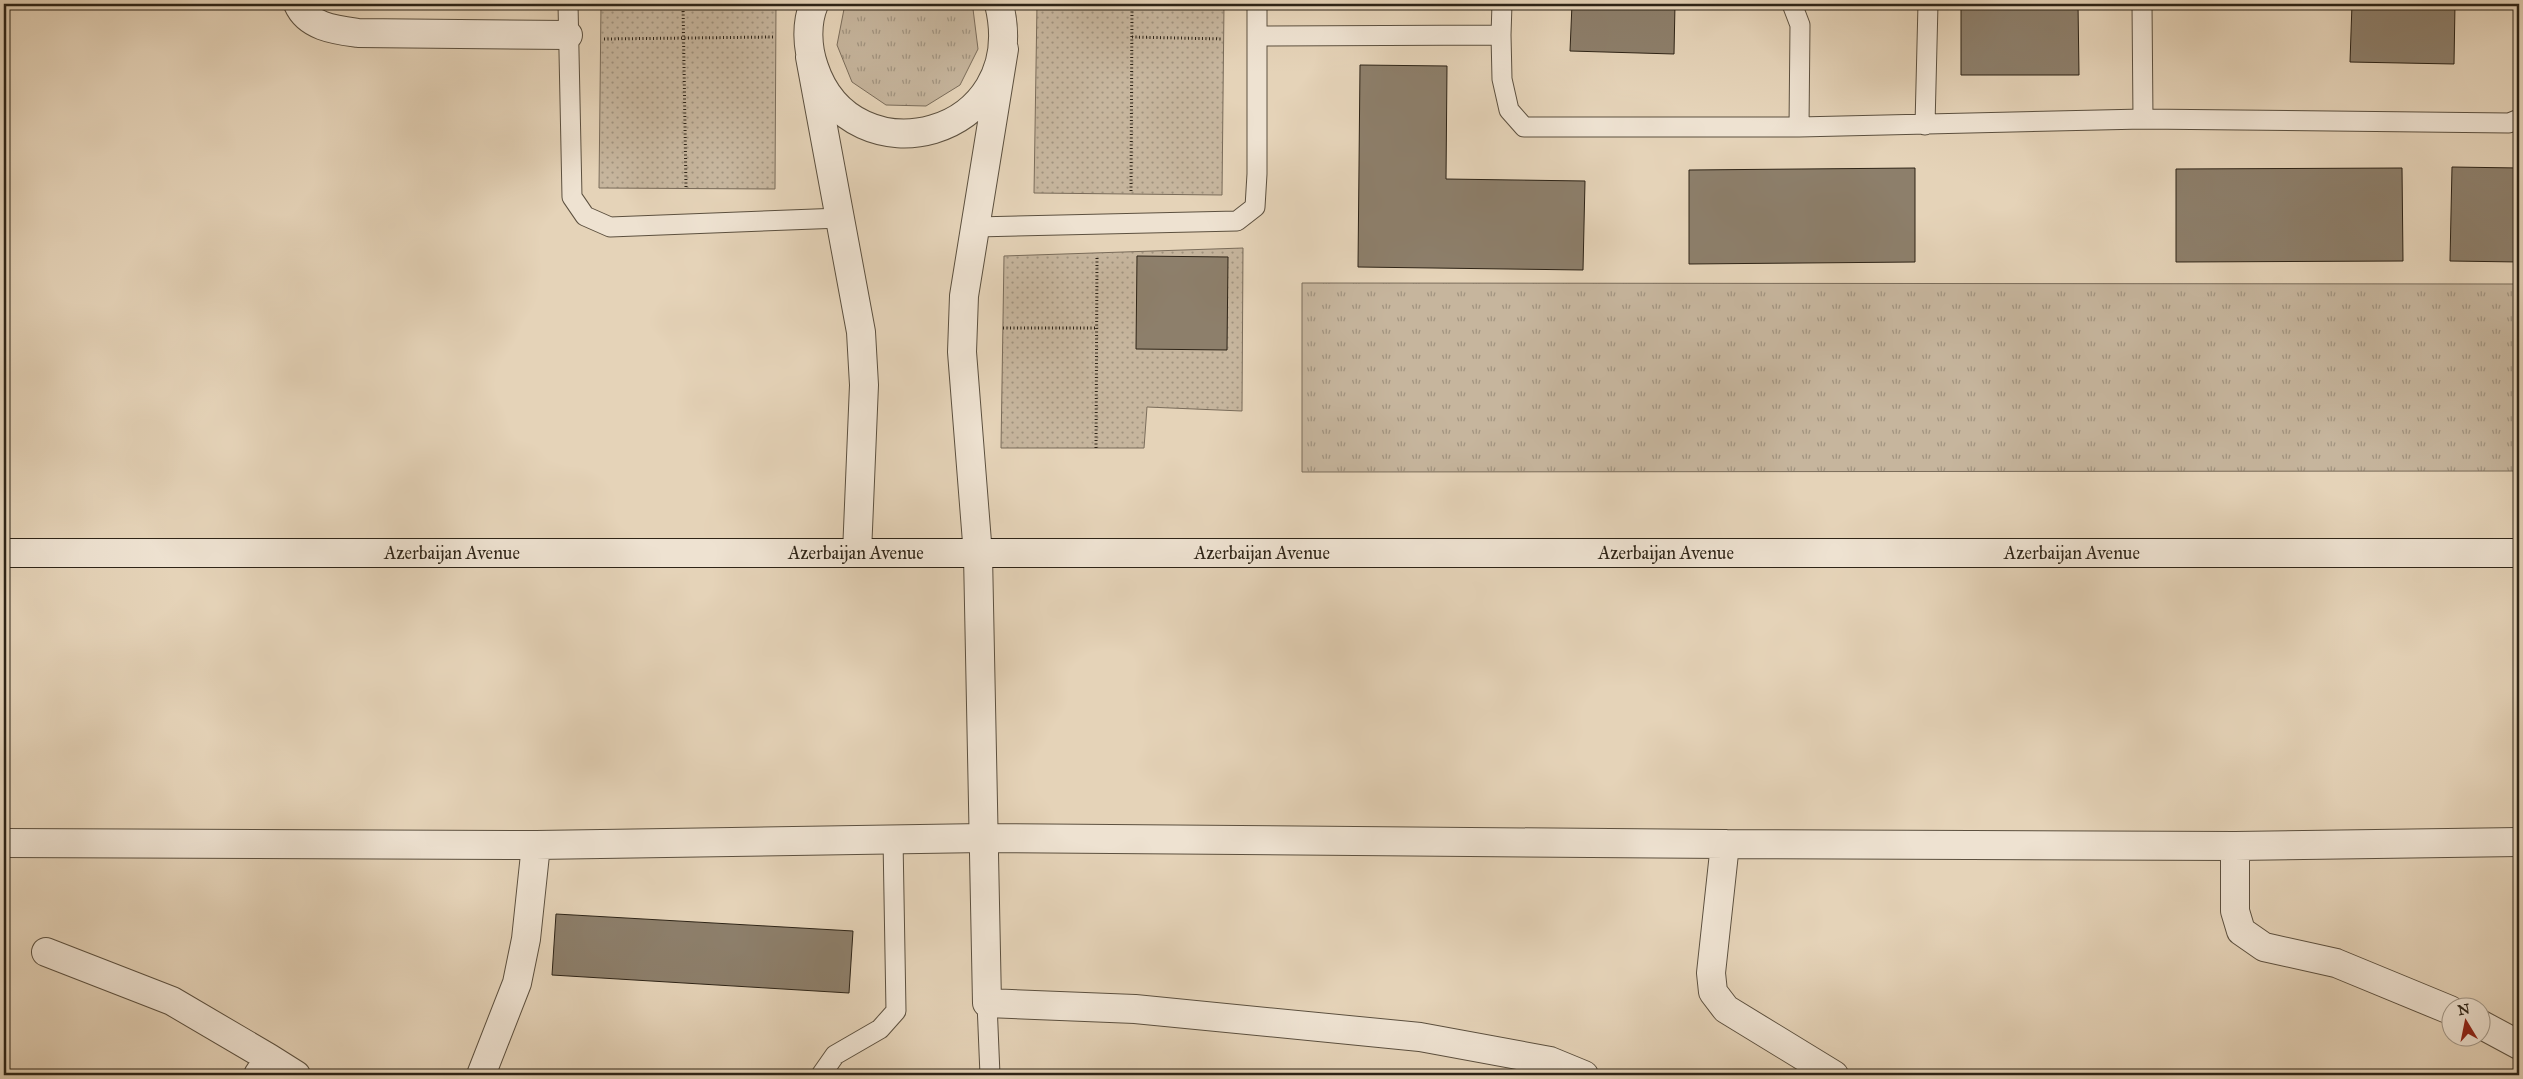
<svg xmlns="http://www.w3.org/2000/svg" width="2523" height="1079" viewBox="0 0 2523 1079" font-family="'IM FELL Great Primer',serif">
<defs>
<pattern id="grass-tufts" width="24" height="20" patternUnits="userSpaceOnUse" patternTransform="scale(1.25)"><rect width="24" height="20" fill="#c6b59d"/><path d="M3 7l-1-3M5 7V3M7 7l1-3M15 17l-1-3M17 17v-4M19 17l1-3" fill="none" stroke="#a1937f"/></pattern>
<pattern id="park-dots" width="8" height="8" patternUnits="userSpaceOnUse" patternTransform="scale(1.25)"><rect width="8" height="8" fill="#c6b59d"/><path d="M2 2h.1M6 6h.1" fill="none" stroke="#a1937f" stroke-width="1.8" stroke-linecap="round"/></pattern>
</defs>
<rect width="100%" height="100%" fill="#e5d3b8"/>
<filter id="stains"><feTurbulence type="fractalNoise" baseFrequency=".004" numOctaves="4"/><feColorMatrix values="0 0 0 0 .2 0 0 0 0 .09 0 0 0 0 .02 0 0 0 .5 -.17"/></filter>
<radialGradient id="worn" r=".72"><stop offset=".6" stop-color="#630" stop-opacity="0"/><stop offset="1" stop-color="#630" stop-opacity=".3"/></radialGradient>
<path fill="url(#grass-tufts)" stroke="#7a6c5a" d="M845,4H969L973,9L978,49L960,85L926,106L886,105L852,82L837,45Z
M1302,283L2519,284V471L1302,472Z"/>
<path fill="url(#park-dots)" stroke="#7a6c5a" d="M601,4H776L775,189L599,188Z
M1037,4H1224L1222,195L1034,193Z
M1243,248L1242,411L1147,407L1144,448H1001L1004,256Z"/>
<path fill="#8d7f6b" stroke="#2e2417" d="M1381,4H1468V8L1381,7Z
M1572,4H1675L1674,54L1570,51Z
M1961,4H2078L2079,75H1961Z
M2352,4H2455L2454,64L2350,62Z
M1360,65L1447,66L1446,179L1585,181L1583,270L1358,267Z
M2452,167L2519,168V262L2450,261Z
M1915,168V262L1689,264V170Z
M2402,168L2403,261L2176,262V169Z
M1137,256L1228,257L1227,350L1136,349Z
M556,914L853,931L849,993L552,975Z"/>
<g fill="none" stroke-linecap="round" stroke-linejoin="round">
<g stroke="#5c503f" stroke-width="21">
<path id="lane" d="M568,4L572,197L585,216L610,227L841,218
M1792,4L1800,25L1799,127
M2142,4L2143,119
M1501,35L1502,4
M1257,36L1501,35L1502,79L1509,110L1524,127H1799L2143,119L2509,123L2519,119
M1925,125L1928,4
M976,227L1237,221L1255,207L1257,174V4
M987,1003L990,1075
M821,1075L835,1055L880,1029L896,1011L893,839"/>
</g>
<g stroke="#5c503f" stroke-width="30">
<path id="street" d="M298,4C308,27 336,30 358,33L568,35
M814,4C806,23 807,47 814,67C852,182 1032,139 999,4
M1004,49L964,296L962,352L978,555L987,1003L1135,1009L1420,1037L1550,1061L1584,1075
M810,57L861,332L864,385L857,553
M4,843L536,845L983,838L1725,844L2235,846L2519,842
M1725,844L1711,973L1713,992L1726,1009L1834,1075
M2235,846V911L2241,931L2264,947L2336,963L2450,1010
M46,952L172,1001L269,1058
M2480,1024L2519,1045
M258,1075L269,1058L296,1075
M481,1075L517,983L526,939L536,845"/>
</g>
<g stroke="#2e2417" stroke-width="30">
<g id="secondary">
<path id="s1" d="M4,553H2519"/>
</g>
</g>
<path stroke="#2e2417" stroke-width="3" stroke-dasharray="1 2.5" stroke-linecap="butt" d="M683,4L686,188
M1132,37L1223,39
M604,39L773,37
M1131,191L1132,4
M1003,328H1097
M1096,448L1097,256"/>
<use href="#lane" stroke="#eee2d1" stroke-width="19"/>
<use href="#street" stroke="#eee2d1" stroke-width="28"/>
<use href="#secondary" stroke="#eee2d1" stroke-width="28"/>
</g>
<g text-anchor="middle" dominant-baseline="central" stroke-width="4" stroke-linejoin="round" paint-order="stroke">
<g font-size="18" fill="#2e2417" stroke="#eee2d1">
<text stroke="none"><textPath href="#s1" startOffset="448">Azerbaijan Avenue</textPath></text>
<text stroke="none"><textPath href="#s1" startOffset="852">Azerbaijan Avenue</textPath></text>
<text stroke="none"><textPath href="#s1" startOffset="2068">Azerbaijan Avenue</textPath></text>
<text stroke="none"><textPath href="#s1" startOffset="1258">Azerbaijan Avenue</textPath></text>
<text stroke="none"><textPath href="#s1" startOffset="1662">Azerbaijan Avenue</textPath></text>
</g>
</g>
<rect width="2523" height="1079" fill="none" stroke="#e5d3b8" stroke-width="20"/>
<rect x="5" y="5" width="2513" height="1069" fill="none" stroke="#2e2417" stroke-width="2.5"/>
<rect x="10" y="10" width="2503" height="1059" fill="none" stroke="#2e2417"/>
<g transform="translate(2466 1022) rotate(350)"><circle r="24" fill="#eee2d1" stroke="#a19687"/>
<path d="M0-4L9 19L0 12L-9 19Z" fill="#8f2418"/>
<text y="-8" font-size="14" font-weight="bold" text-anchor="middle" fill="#2e2417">N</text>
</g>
<rect width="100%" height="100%" filter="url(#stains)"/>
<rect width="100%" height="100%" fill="url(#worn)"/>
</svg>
